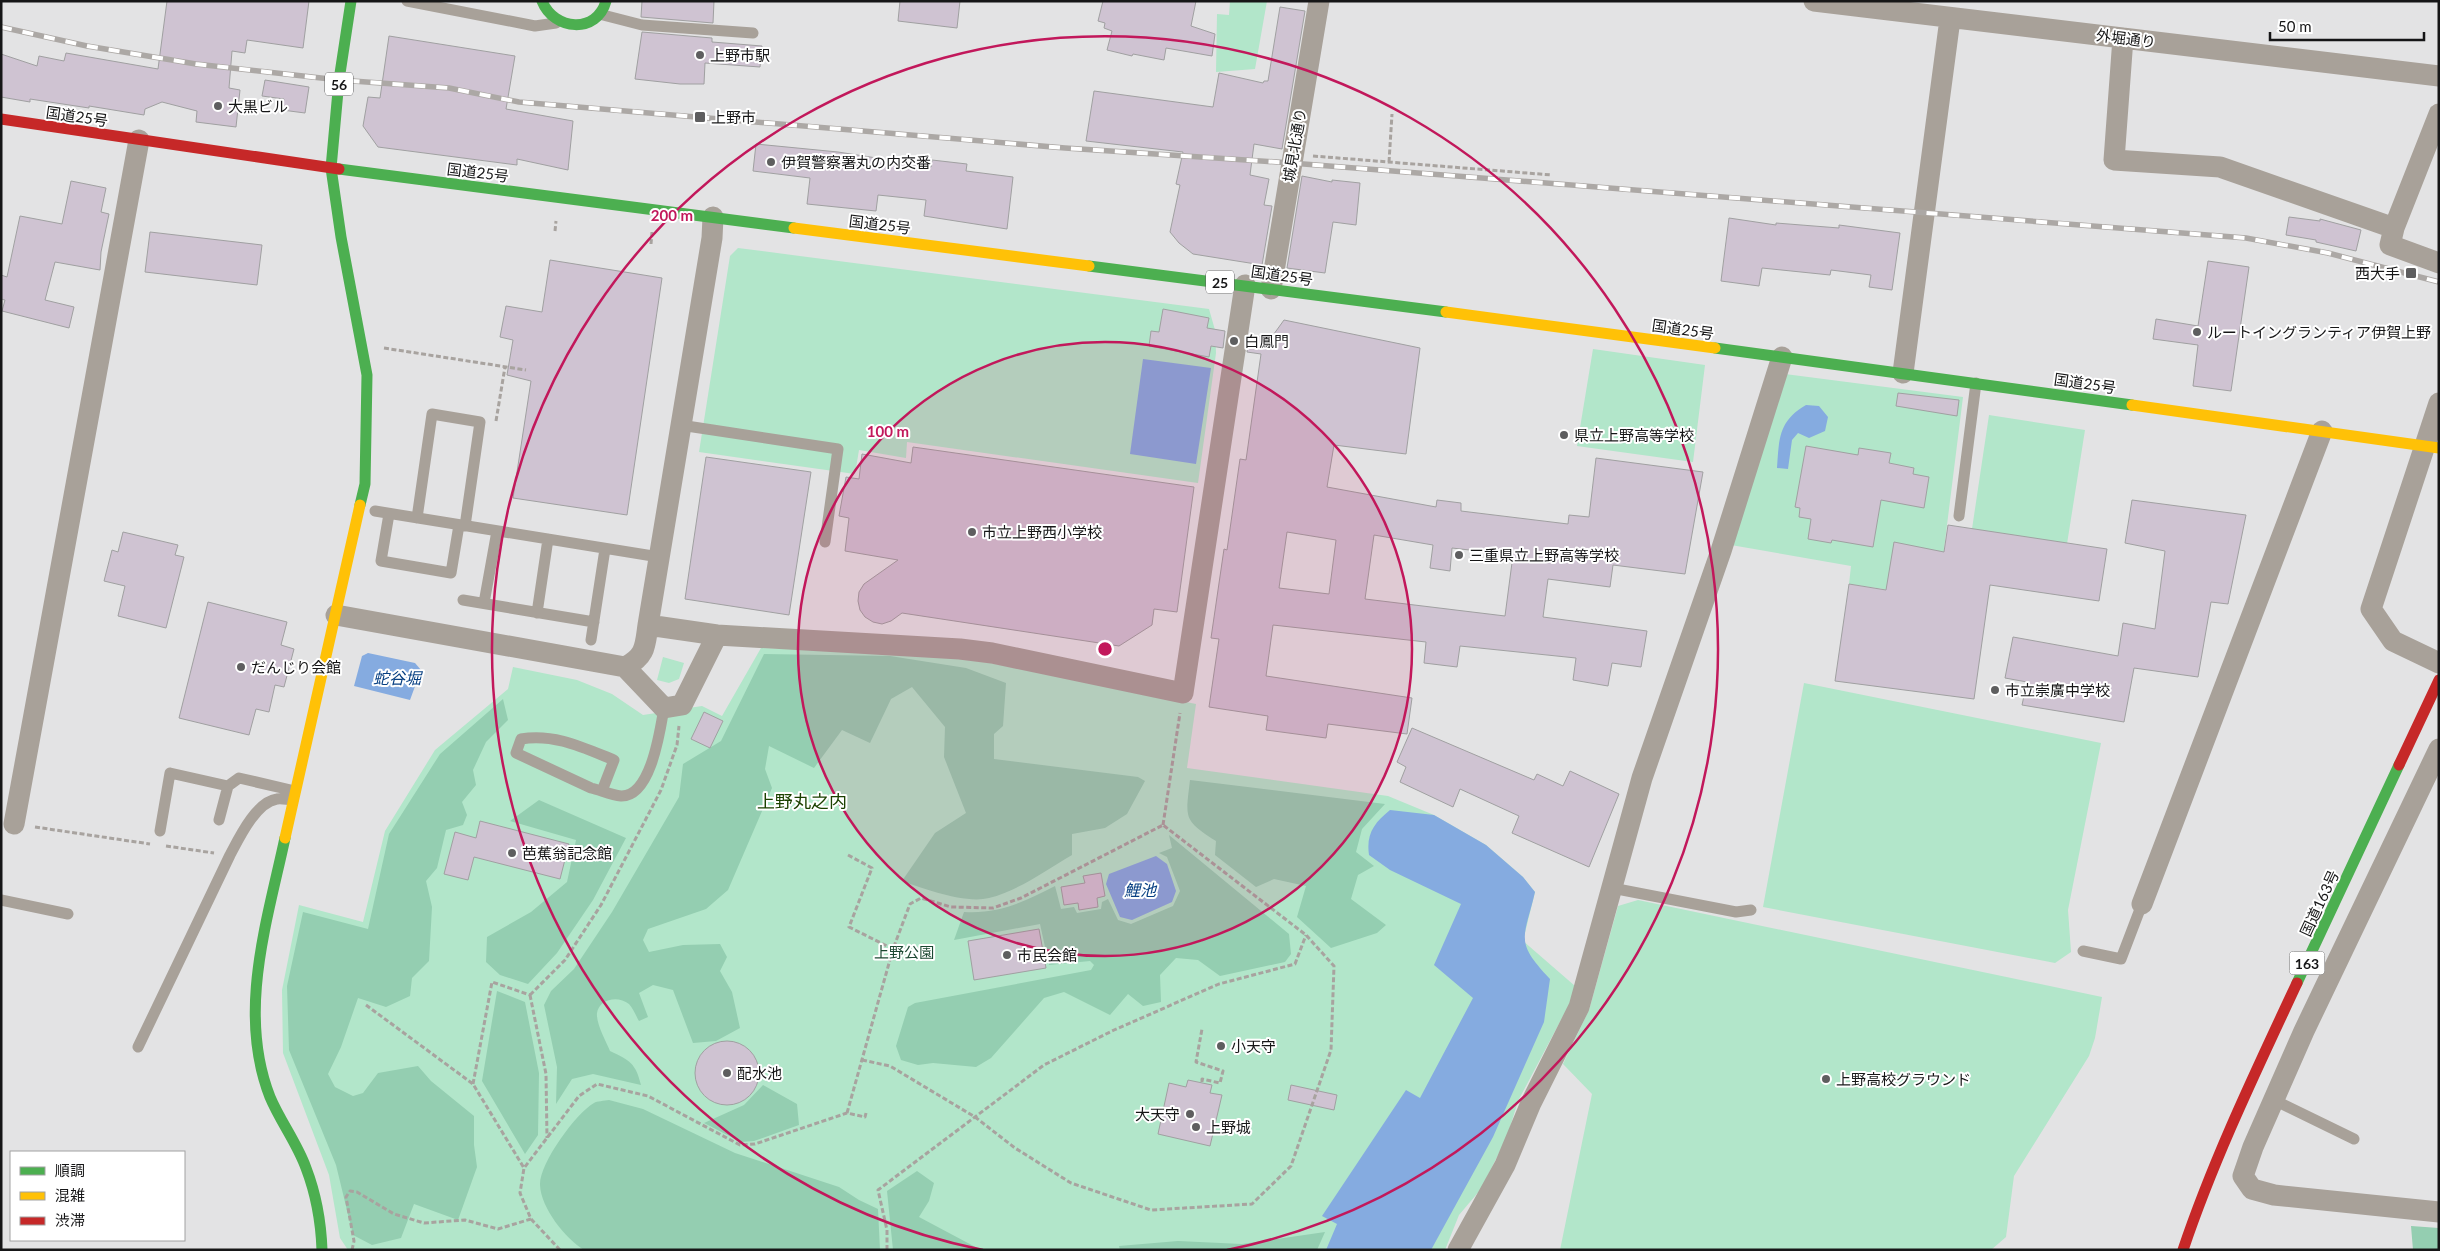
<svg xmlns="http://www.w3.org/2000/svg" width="2440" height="1251" viewBox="0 0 2440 1251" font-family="Lato,'Noto Sans JP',sans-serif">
<rect width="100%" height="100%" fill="#e3e3e4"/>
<path fill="#b2e6ca" d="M1230,1H1267L1255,69L1216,72L1217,14L1229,15Z
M738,248L1209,309L1215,330L1216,353L1198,483L907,442L906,458L859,450L855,474L699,452L730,256Z
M1593,349L1705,365L1693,462L1577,446Z
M1785,374L1963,397L1938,597L1849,584L1851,566L1731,545Z
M1989,415L2085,430L2067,544L1972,529Z
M761,648L910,652L991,663L1196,704L1187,768L1388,796L1434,815L1486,845L1523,877L1535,892L1523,941L1575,986L1570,1003L1518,1101L1507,1137L1481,1189L1459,1215L1445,1250H348L340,1238L329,1175L283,1053L282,990L299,905L363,922L385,831L435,750L508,689L513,667L577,680L612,694L643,715L702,706L722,716Z
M663,657L684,663L679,679L669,683L657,680Z
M1804,683L2101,743L2068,910L2071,952L2055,963L1763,907Z
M1638,900L2102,997L2095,1038L2089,1056L2014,1176L2006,1237L1991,1250H1560L1592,1094L1563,1064L1589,1010L1618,906Z"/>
<path fill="#94ceb1" d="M764,654L890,656L966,668L1006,683L1003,726L994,734V759L1138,777L1145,781L1127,814L1105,828L1072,834V855C1046,870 1020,890 989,898C965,904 925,889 902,881L935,833L966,813L944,757L945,727L912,687L891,699L870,743L842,730L814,768L769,746L765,769L772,788L728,890L706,909L648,929L643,940L649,952L683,945L720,944L727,957L720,971L732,992L740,1028L716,1041L693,1043L673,990L653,985L639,993L648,1017L639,1021C636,1016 633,1008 629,1004C618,995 599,999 597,1013C596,1024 606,1041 610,1051C630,1060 636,1064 641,1085L593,1074L572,1079L556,1104L557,1067L544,1005L551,991L574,969L612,912L679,797L683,764L721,741Z
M503,699L508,720L486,742L473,770L476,785L462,802L467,815L463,825L446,830L437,868L426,881L432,907L429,961L412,978L410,996L386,1007L358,998L341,1047L328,1074L335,1087L353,1096L363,1093L378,1073L418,1066L431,1081L474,1116V1145L477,1167L458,1220L414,1204L401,1238L372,1245L353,1235L336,1165L289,1050L287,986L303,912L368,929L389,834L440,754Z
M1190,780L1385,804L1362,829L1356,852L1374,866L1358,875L1351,899L1386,925L1377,933L1331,948L1297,917L1306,886L1274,879L1256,887L1215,855L1216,841C1182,820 1186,817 1190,780Z
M539,800L626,838L593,900L557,953L528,984L500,975L486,962L487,937L531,912L567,882L576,840L510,821Z
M1169,835L1289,934L1291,954L1285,962L1220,976L1198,960L1176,958L1160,975L1161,1002L1143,1006L1128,994L1110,1015L1064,992L1044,998L991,1058L976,1067L933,1063L918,1065L901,1060L896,1046L908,1007L915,1003L1091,970L1094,965L1090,961L1049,965L1040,924L954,940L964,912C1001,914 1023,902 1055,886L1061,909L1074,907L1077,913L1101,909L1102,902L1108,899L1118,920L1131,924L1173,906L1180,891L1167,857L1159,853L1172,848Z
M497,991L525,1002L539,1073L538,1135L525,1154L482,1081Z
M763,1085L797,1104L799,1125L754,1141L741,1142L704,1123L744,1105Z
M609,1100L643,1109L735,1153L839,1187L859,1200L878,1209L880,1250H584C565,1238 541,1208 540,1185C539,1164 576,1113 594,1103C597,1101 604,1101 609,1100Z
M917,1171L934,1183L929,1201L919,1217L981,1250H893L887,1191Z
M2411,1226L2439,1228V1250H2413Z
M1325,1232L1317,1250H1120L1119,1246L1178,1241L1242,1244Z"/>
<path fill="#85abe0" d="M1143,359L1211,368L1196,464L1130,454Z
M1806,405L1819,406L1828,417L1825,431L1809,438L1798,433L1792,440L1788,469L1777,468C1779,440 1778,421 1806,405Z
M368,653L415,663L421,670L410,700L354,686L362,656Z
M1390,810L1434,815L1486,845L1523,877L1535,892C1524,939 1514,941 1550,979L1544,1022L1493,1137L1431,1250H1326L1337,1224L1322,1216L1406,1090L1420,1098L1473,998L1434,965L1461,904L1390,870L1369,855C1366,834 1374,823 1390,810Z
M1156,856L1167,864L1176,891L1172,902L1132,920L1120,917L1106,884L1109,874Z"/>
<path fill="#cfc3d2" stroke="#a0a0a1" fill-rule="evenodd" d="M167,1H309L303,48L247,40L245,53L232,51L229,88L240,90L236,127L196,122L197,111L162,102L145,109L144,115L89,106V108L30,99V102L1,97V54L37,66L39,56L64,61L66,53L158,69Z
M642,1H714L713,23L641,17Z
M900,1H960L957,28L898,21Z
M1103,1H1196L1191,26L1215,34L1212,56L1166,48L1164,60L1133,54L1132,56L1107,50L1112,31L1104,28L1105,23L1098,21Z
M1280,7L1305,11L1282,149L1254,144L1250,175L1269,179L1264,205L1272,206L1262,265L1193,254L1179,243L1170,232L1180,185L1176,184L1183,152L1086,141L1094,91L1213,107L1219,73L1263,83L1264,81H1268Z
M642,32L712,38V42L762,46L760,67L705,63L704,84H680L635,79Z
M389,36L515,56L506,109L573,121L568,170L517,159V165L378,147L363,126L368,97L380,98Z
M265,80L309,87L305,113L282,110L284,99L262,96Z
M756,144L838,152L883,159L882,162L931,167L932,160L967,164L966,171L1013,177L1007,229L924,216L926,200L878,195L876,211L807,204L810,178L753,171Z
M1302,176L1332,182V180L1360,183L1356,225L1333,222L1325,273L1287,268Z
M71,181L106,188L101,212L109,214L101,252L100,270L55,262L45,300L74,307L69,328L2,311L5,300L1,299V275L7,277L20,216L62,224Z
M2289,217L2320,221V219L2361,230L2356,251L2316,242V240L2286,235Z
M1729,218L1776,225V223L1839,228V225L1900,233L1892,290L1869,287L1871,275L1831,270L1830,275L1762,268L1759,286L1721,281Z
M150,232L262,245L257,285L145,272Z
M550,260L662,278L627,515L513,498L531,381L507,375L513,340L500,337L506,306L542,312Z
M2208,261L2249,267L2231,391L2193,386L2198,345L2153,339L2156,319L2198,326Z
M1163,309L1209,318L1207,328L1225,331L1223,348L1211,346L1209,357L1149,346L1151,331L1159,332Z
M1284,320L1420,348L1406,454L1334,445L1327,487L1436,507L1437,500L1461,503V511L1568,524L1569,515L1589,517L1596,458L1703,472L1685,574L1613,565L1610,587L1548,579L1543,617L1647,631L1641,667L1612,663L1608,686L1573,680L1576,658L1460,646L1457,667L1424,663L1426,642L1273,625L1266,676L1412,698L1407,734L1328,724L1326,738L1266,730L1268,716L1209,707L1219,639L1211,638L1224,549L1227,550L1240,459L1246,460L1261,354L1247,352L1250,335L1271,338ZM1287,532L1336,540L1329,594L1279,588ZM1374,535L1433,545L1430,568L1450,571L1452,548L1513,555L1505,616L1365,599Z
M1898,393L1959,400L1957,416L1896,406Z
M1806,446L1858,455L1859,448L1891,453L1889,463L1914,468L1913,474L1929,477L1924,508L1881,500L1873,547L1832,540L1831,543L1808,539L1811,519L1799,517L1800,508L1795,507Z
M913,447L1194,487L1177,612L1154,609L1152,625L1119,646L902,613L891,621L882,624L873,622L865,617L860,610L858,601L859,592L864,584L898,560L845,551L849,518L839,516L846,477L859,479L862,454L911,463Z
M706,457L811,472L789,615L685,599Z
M2132,500L2246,515L2228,604L2211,602L2198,677L2134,668L2124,722L2022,705L2027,682L2005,678L2013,637L2118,656L2123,623L2155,629L2165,551L2125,543Z
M1948,525L2107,549L2099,601L1990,585L1974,699L1835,681L1849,584L1886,590L1894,542L1944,552Z
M123,532L178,545L175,555L184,557L166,628L118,616L125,586L104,581L112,550L118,552Z
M208,602L287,622L281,645L294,649L284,687L275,685L269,712L256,709L249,735L179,718Z
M704,712L723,721L710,748L691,739Z
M1412,728L1534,780L1537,774L1563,786L1570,771L1619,794L1589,867L1512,833L1519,816L1460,789L1453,807L1400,782L1406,767L1397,762Z
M480,821L569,844L560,879L474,857L468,880L444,874L455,832L476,838Z
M1101,873L1105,896L1097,898L1098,907L1079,910L1078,903L1064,905L1061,887L1085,883L1083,876Z
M1039,929L1046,968L974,980L968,941Z
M695 1073a32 32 0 1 1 64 0a32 32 0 1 1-64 0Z
M1188,1080L1212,1085L1210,1093L1222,1095L1210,1146L1158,1134L1169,1083L1186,1087Z
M1291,1085L1337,1095L1334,1110L1288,1100Z"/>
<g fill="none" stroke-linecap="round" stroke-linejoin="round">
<path stroke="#a8a39f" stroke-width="3" stroke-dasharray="5 2.5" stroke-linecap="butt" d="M1313,156L1552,175
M1389,162L1392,114
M555,231L556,221
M651,244L652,232
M384,348L526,370
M496,421L505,367
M1163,825L1180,713
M35,827L150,844
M166,846L214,853
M848,855L872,868L849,927L893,949
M530,995L565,960L601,905L661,790L677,745L679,726
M530,995L546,1074L547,1138
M366,1005L473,1084L524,1168
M862,1060L890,1066L975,1117L1015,1148L1071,1183L1151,1210L1252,1204L1291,1166L1331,1050L1334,966L1306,935L1163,825
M1202,1082V1079L1220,1083L1223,1071L1196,1062L1202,1029
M473,1084L492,982L530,995
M847,1113L893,949L910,904L921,898L951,907L993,908L1021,898L1163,825
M352,1250L354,1241L346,1197L350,1191L357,1192L394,1214L424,1223L465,1220L498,1229L531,1219
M560,1250L531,1219L520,1193L524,1168L579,1096L597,1084L648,1096L740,1145L755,1144L847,1113L865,1117L866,1113
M887,1250V1230L878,1190L1044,1065L1114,1030L1219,984L1295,964L1306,935"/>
<path stroke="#a8a199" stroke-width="11" d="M407,1L535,26L556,23
M603,15L642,25L753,33
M680,425L838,449L825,542
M375,511L659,557
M389,514L381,561L451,573L459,525
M1959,516L1976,383
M417,518L432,414L480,422L465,526
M463,600L594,622
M484,603L497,531
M537,613L548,539
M591,640L605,549
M602,791L614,760C584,748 554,733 521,739L516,753L591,788C600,790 611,795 621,796C651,797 660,731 664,708
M219,820L228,786
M160,831L170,773L228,786L239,778L295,791
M1612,888L1736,912L1751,910
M1,900L68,914
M2083,951L2121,959L2142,904
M138,1047L230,855C239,838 256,802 277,799C282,798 288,800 293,800
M2274,1100L2354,1139"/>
<path stroke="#a8a199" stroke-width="21" d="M1814,1L2439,76
M2123,38L2114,160L2220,167L2394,228
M2439,114L2394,228L2390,245L2439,263
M1271,289L1319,1
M1903,373L1950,19
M2439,403L2371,609L2393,641L2439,663
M336,615L625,667L664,708L682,705L717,635
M648,625L712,238L713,217
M625,667C646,656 645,646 648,625L717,635L960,649L992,653L1183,693L1245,285
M2439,749L2304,1031L2253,1147L2243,1176L2252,1189L2274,1195L2439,1212
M14,824L139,140
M2142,904L2322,431
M1458,1250L1505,1165L1531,1103L1579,1007L1642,778L1721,551L1782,357"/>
<path stroke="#4caf50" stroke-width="11" d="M542,1C554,31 597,34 606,1
M331,168L341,237L367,375L365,484L360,505
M331,168L339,80L351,1
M339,169L794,228
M1089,266L1446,312
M1715,348L2132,405
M285,838C267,922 237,1013 270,1097C280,1121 297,1143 306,1168C316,1194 321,1222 322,1250
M2297,983L2399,765"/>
<path stroke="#ffc107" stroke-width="11" d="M794,228L1089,266
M1446,312L1715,348
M2132,405L2439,448
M285,838L360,505"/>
<path stroke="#c62828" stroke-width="11" d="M1,119L339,169
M2399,765L2439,680
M2183,1250C2214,1158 2256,1071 2297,983"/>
<g stroke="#aca8a5" stroke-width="5.5">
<path id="rail" d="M1,27L87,46L196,64L339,80L449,88L519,102L1065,148L1291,163L2246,238L2328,253L2439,282"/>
</g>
<use href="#rail" stroke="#fff" stroke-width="4" stroke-dasharray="11" stroke-linecap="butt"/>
</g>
<circle cx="1105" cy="649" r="307" fill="#c2185b" fill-opacity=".12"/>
<g fill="none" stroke="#c2185b" stroke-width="2.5">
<circle cx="1105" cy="649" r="307"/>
<path d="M983 1250A613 613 0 1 1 1227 1250"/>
</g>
<g fill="#5e5e5f" stroke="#fff" stroke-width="2">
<circle cx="700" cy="55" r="5"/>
<circle cx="218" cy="106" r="5"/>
<rect x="694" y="111" width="12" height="12" rx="2.5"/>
<circle cx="771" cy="162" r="5"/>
<rect x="2405" y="267" width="12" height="12" rx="2.5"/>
<circle cx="2197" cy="332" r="5"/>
<circle cx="1234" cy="341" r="5"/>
<circle cx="1564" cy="435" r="5"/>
<circle cx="972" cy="532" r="5"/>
<circle cx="1459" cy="555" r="5"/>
<circle cx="241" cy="667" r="5"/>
<circle cx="1995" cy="690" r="5"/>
<circle cx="512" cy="853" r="5"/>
<circle cx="1007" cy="955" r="5"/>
<circle cx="1221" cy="1046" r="5"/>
<circle cx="727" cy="1073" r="5"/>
<circle cx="1826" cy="1079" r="5"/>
<circle cx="1190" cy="1114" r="5"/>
<circle cx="1196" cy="1127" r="5"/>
</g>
<g text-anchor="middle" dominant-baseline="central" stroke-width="4" stroke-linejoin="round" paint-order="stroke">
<g fill="#fff" stroke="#5c5c5d" stroke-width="1">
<rect x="325" y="72.5" width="28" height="23" rx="4"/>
<rect x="1206" y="270.5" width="28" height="23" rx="4"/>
<rect x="2289.5" y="951.5" width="35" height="23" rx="4"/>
</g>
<g font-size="14" font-weight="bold" fill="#161617">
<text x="339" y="84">56</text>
<text x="1220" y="282">25</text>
<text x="2307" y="963">163</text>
</g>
<g font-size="15" fill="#161617" stroke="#fff">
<text transform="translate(2126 38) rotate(7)">外堀通り</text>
<text transform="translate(77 116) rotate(8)">国道25号</text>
<text transform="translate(1294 145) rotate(-80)">城見北通り</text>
<text transform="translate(478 172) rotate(7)">国道25号</text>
<text transform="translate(880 224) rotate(7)">国道25号</text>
<text transform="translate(1282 275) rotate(8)">国道25号</text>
<text transform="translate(1683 329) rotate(8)">国道25号</text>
<text transform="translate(2085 383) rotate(8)">国道25号</text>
<text transform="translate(2319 903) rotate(-65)">国道163号</text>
</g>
<g font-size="15" fill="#161617" stroke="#fff" text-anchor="start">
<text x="710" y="55">上野市駅</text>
<text x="228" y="106">大黒ビル</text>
<text x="711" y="117">上野市</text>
<text x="781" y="162">伊賀警察署丸の内交番</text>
<text x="2400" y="273" text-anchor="end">西大手</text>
<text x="2207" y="332">ルートイングランティア伊賀上野</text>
<text x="1244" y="341">白鳳門</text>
<text x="1574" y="435">県立上野高等学校</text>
<text x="982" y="532">市立上野西小学校</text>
<text x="1469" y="555">三重県立上野高等学校</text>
<text x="251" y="667">だんじり会館</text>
<text x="2005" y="690">市立崇廣中学校</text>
<text x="522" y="853">芭蕉翁記念館</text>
<text x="1017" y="955">市民会館</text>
<text x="1231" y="1046">小天守</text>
<text x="737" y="1073">配水池</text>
<text x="1836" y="1079">上野高校グラウンド</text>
<text x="1180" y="1114" text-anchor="end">大天守</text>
<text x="1206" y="1127">上野城</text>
</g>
<g font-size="15" fill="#1c4832" stroke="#fff">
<text x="904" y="952">上野公園</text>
</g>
<g font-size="16" font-style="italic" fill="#073f82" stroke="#fff">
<text x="397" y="677">蛇谷堀</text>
<text x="1140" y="889">鯉池</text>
</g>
<g font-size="18" fill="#1b4100" stroke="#fff">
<text x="802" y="801">上野丸之内</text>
</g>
</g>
<circle cx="1105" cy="649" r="8" fill="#c2185b" stroke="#fff" stroke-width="2.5"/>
<g font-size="15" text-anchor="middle" font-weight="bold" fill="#c2185b" stroke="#fff" stroke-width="4" stroke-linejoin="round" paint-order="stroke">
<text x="672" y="221">200 m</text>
<text x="888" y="437">100 m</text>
</g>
<rect width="2440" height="1251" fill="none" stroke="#161617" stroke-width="5"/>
<rect x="10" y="1151" width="175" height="90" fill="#ffffff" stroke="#a2a2a2"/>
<rect x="20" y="1167" width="25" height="8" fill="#4caf50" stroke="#a2a2a2"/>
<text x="55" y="1176" font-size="15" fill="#161617">順調</text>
<rect x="20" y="1192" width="25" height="8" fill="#ffc107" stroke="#a2a2a2"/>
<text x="55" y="1201" font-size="15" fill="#161617">混雑</text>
<rect x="20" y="1217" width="25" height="8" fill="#c62828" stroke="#a2a2a2"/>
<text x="55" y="1226" font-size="15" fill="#161617">渋滞</text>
<path d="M2270 32v8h154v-8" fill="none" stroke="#161617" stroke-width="2.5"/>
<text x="2278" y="32" font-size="15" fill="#161617" stroke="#ffffff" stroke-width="4" paint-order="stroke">50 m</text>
</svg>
